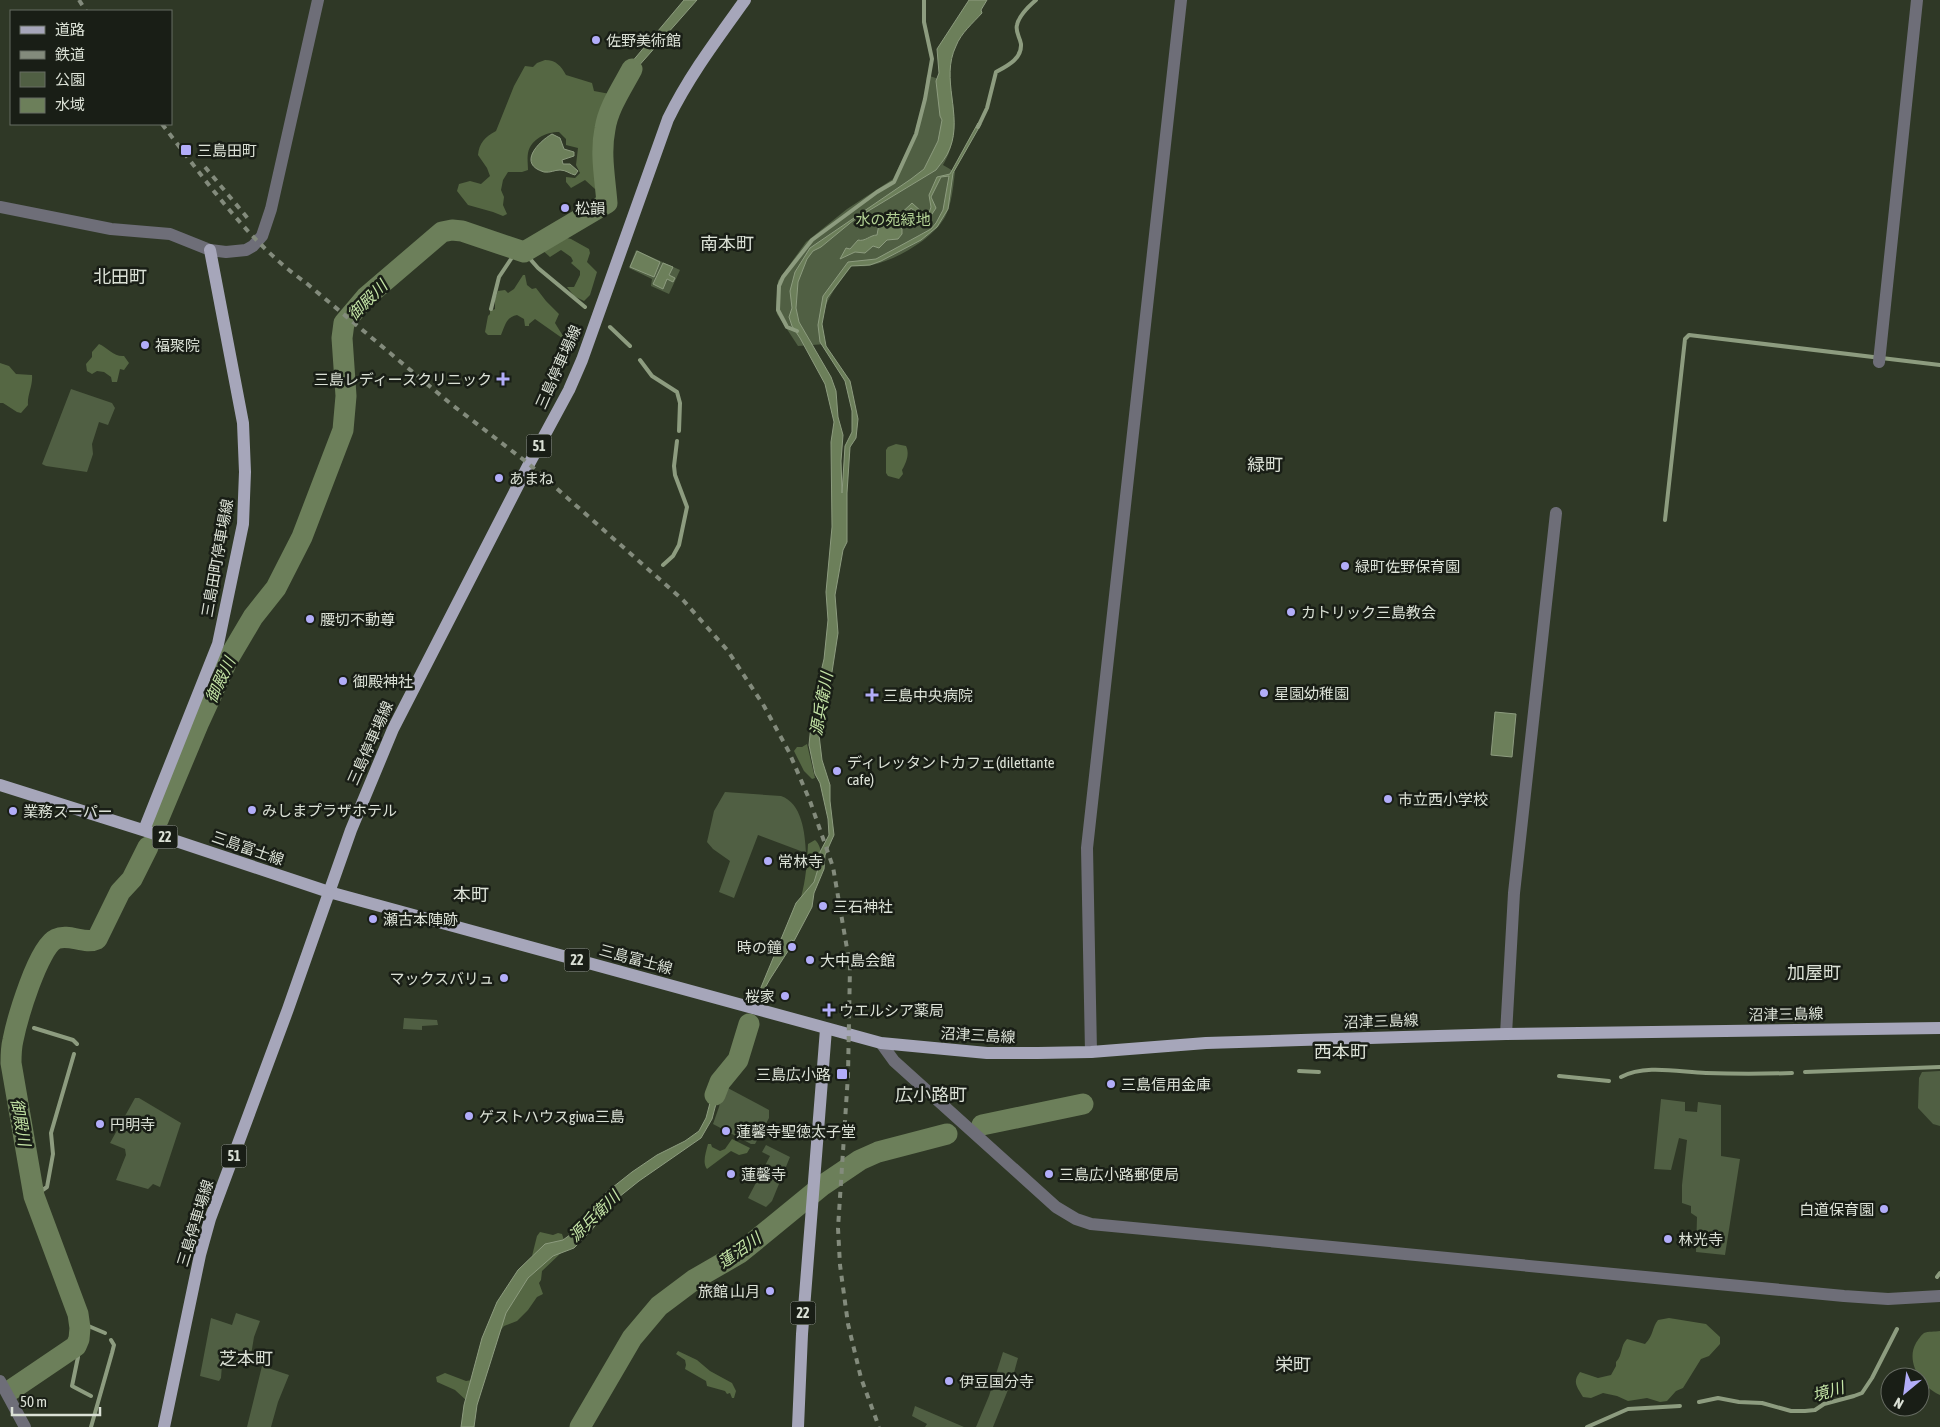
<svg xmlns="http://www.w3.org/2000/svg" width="1940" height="1427" viewBox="0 0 1940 1427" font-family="'Asap Condensed','Noto Sans JP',sans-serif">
<rect width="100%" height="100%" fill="#2f3826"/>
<path fill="#505f43" d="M927,75L950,83C955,112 959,138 943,165L955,172C953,187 952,204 945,217C933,239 896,260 872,265C866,267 858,266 852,266C835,288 812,314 826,344L798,346L777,314L776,309L778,281L806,242L847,209L893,179L915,134L924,99Z
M636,250L680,270L669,294L651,286L652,279L629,268Z
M71,389L112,403L115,408L108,425L99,422L92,444L93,454L87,472L46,466L42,464Z
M725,792L781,796C802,803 805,833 806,853L758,835L734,898L719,892L730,861L713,849L707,842L714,811Z
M404,1018L437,1020L438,1025L422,1026V1030L403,1029Z
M1940,1071V1126L1933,1124L1918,1108L1919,1078L1922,1072Z
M724,1086L769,1110V1118L755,1144H751L713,1124L719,1107Z
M135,1098H139L181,1123L160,1187L153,1184L148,1189L116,1180L126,1155L125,1149L110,1143Z
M1661,1099L1685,1102V1111L1697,1112L1698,1102L1721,1105V1156L1740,1159L1725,1255L1696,1252L1697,1217L1691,1213V1206L1682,1203V1185L1687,1140L1679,1138L1671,1170L1654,1169Z
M766,1145L790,1157L772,1201L766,1207L748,1198L770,1156L762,1152Z
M236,1313L260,1321L254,1337L251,1355L246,1354L243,1365L235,1364L236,1353L223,1351L221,1378L219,1381L200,1376L211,1318L232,1325Z
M1003,1352L1018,1358L1012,1380L993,1427H976L989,1396Z
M262,1366L289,1375L278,1402L271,1427H247Z
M915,1406L964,1427H925L927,1424L912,1416Z"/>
<path fill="#556743" d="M545,60C556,60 561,66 566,75L592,83L594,91L610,94L611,102L606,112L604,125L599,133L601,180L596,183L595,189L585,180L571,188L566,182V177L575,178L580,173L576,165L578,148L566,145V139L559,132C546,132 531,139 528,153C527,158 528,165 528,170L522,172H508L503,180L501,190L504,197L503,205L507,214L503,216L493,212L468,205L457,191L459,184L470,181L481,184L490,176L487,168L478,155C479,143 485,137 496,131L514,86L525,66L533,67L537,63Z
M567,238L571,239L589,249L590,253L587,262L597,272L590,295L584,301L574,296L567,287H574L580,275V271L571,263L573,261L571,257L561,250L550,257L540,248V246L545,244L551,245Z
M523,275H525L527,285L532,289L536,288L546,301L559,314L555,323L563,336L562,338L535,319L529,324V326H525L524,319L517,315C506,317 505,326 501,335H488L485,332L488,316L490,314V311L495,309V299L498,291L505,290L508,293L514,289Z
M99,344C108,348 114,357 124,356L129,363L124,370L120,369L117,382H112L111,377L104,372L97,371L92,374L87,371L86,364L92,357V352Z
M0,363L9,366L16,374L32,375C33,386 27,395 28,405L21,413L17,412L3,403H0Z
M896,444L906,446C910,454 906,463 902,470L903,474L899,479L888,476L886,473V450L888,447Z
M807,744L815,778L812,779L804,771L794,751L797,747H802Z
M815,840C825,848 821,872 815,882C812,887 806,892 801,897C806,880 807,862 808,844Z
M732,1139L750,1148L747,1153L739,1155L731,1151L707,1169C702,1163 706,1152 708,1144H711L712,1147L720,1151L725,1149Z
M540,1232L553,1235L558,1233L562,1234L564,1240L532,1256L537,1236Z
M562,1252L542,1271L541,1280L539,1283L543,1294L537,1297L528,1310L517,1321L504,1326L500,1331L492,1354L498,1322L526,1279L540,1262Z
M1669,1318L1706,1324L1720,1337V1344L1709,1356L1701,1359L1683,1388L1676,1391L1667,1401L1660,1402L1647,1398L1628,1401L1617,1396L1603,1393L1591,1398L1583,1397C1577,1387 1572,1382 1580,1372L1598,1378L1611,1375L1616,1366V1362C1623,1355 1620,1346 1627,1339L1645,1344C1654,1335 1652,1327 1658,1320Z
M1940,1331V1395C1922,1387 1905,1362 1916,1343C1918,1340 1921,1335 1924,1333C1928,1331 1935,1332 1940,1331Z
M678,1351L697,1360L710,1371L732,1383L736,1391L734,1398H732L730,1393L727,1394L725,1391L707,1386L706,1381L685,1369L686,1365L685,1360L676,1354Z
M445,1373L466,1381L472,1380L467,1401L455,1390L437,1382L436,1377Z"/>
<path fill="#6c7f5a" stroke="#8d9c7f" d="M684,0H697L636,69L623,97L615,93L631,63Z
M969,0H987L981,10L982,13C973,23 961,33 956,46C940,79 963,115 950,148C947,157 941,163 936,170L855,219L821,247L813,251L807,259L798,282L796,308L799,322L831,377L836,391L838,417L843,435L841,461L842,493L845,446L852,432V411L845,381L820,342L818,325L823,296L848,262L876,259L931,229L936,223L943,210L949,176L941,177L931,197L936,208L930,217L923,218L911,208L904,217L895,222L902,229V234L898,239L887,240L879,248L873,246L865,253L855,252L840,259L846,248L850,249L858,240C865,242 870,235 877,235L879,224L894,220L912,203L923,213H929L931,207L929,195L937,177L950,174L978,123L981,124L953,173L948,209L937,227L921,240L881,261L870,265L851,266L827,298L822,324L826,346L850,381L858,419L856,438L850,447L847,493V542L843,550L835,595L838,633L832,672L828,681L820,724L819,735L822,760L830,785V801L834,835L825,855L824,869L814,893L812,907L794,941L791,940L786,949L788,951L770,979L760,997H757L796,903L814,882L818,869L820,852L829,835L828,819L820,783L815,774L809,745L813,705L824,659L828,620L826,592L832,527L831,442L834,422L825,384L800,338L792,326L789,317L792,308L790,291L795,272L810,248L911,179L924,169L938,141L942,120L940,116L936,81L939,73L937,49Z
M552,134L560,138L564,149L574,152V156L562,160L563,164H570L578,171L575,175C570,174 566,170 560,170C554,170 551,173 544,172C517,164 538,142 552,134Z
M637,251L660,262L654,277L630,267Z
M663,263L673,267L669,275L675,278L673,282L667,279L663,289L653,284Z
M1495,712L1516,714L1512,757L1491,755Z
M728,1070L730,1071L722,1081L712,1119L701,1138L639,1181L619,1197L589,1233L574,1248L553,1256L528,1278L506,1313L477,1405L474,1427H461L464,1405L482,1338L497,1302L518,1270L545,1244L563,1240L582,1226L598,1206L603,1195L632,1172L657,1155L685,1141L699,1131L706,1118L715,1084Z"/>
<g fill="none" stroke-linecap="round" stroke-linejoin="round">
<path stroke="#8d9c7f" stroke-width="4" d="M978,127L987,108L996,72C1007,66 1022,59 1021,44C1020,37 1015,32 1017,25C1019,15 1029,6 1036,0
M524,252L538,268L585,307
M491,309L499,277L511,259L515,249
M610,327L630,346
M797,331L787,327L778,310L779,286L783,277L812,240L877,192L894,182L916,134L925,99L932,59L924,22V0
M640,360L652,376L677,392L680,403L679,431
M1665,520L1685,339L1689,335L1940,365
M663,565L673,556L679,545L687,507L675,475L674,466L677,441
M17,1024L23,1025
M34,1028L73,1040L77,1044
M1299,1071L1319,1072
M1805,1072L1940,1067
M1559,1076L1609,1081
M1621,1077C1645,1064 1679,1072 1706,1073C1734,1074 1763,1074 1792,1073
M34,1196L47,1187L53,1154L51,1133L74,1054
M1937,1277L1940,1273
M79,1322L105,1333
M77,1345L78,1357L72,1386L91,1396
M1699,1402L1718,1398L1739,1402L1762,1403L1791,1411H1805L1815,1410L1824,1404L1854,1396L1862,1393L1872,1378L1897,1329
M91,1427L112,1353L114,1345L111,1340
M1587,1427L1628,1409L1680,1406"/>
<path stroke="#6c7f5a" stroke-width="21" d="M158,820L199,722L227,661L253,617L276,588L302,537L343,430L346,396L342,338L344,323L366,297L442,232L452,230L462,231L524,252L607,203C605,178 600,153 605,129C608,108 622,88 632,69
M715,1095L720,1082L738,1060L749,1024
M982,1125L1083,1104
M11,1390L76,1346L79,1339L80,1328L78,1314L34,1196L11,1063C11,1056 11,1048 13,1040C17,1020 38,947 56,939C69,933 85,945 97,939L120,892L132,879L148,847
M580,1427L632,1338L659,1306L695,1279L740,1253L823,1185L860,1160L878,1152L947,1134"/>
<path stroke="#6e6e78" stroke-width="12" d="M0,207L111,229L170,234L210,250L226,252L246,250L253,246L262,236L271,209L318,0
M1879,362L1917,0
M1506,1034L1514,893L1556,513
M881,1043L894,1061L1056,1207L1076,1219L1091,1224L1844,1296L1888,1299L1940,1296
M1091,1052L1087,848L1181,0
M0,1381L25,1427"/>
<path stroke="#a6a6ba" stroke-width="12" d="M0,785L149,832L329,892L881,1043L987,1053H1038L1091,1052L1206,1043L1301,1040L1506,1034L1940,1028
M144,830L218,644L243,524L245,472L243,423L210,250
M164,1427L200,1255L210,1219L288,1009L351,830L393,729L529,464L569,390L582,360L668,119C689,76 717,39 745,0
M798,1427L802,1334L826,1029"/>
<path stroke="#838b7c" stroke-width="4" stroke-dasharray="6 6" stroke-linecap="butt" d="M79,0L86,11
M162,124C203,177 250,244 305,282L451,404L529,464L683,600L728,651L764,706L789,752L810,801L833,867L850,966L848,1075L838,1228L840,1265L848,1324L861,1378L879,1427
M205,167L250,221"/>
</g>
<g fill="#b2adf9" stroke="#191e16" stroke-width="2">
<circle cx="596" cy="40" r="5"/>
<rect x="180" y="144" width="12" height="12" rx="2.5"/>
<circle cx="565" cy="208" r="5"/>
<circle cx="145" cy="345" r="5"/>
<path d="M500.5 371.5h5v5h5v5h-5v5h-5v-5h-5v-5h5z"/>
<circle cx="499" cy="478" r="5"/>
<circle cx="1345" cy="566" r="5"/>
<circle cx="1291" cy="612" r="5"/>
<circle cx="310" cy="619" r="5"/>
<circle cx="343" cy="681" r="5"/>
<circle cx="1264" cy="693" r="5"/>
<path d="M869.5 687.5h5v5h5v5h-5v5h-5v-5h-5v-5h5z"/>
<circle cx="837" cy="771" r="5"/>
<circle cx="1388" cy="799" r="5"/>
<circle cx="252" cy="810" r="5"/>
<circle cx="13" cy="811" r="5"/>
<circle cx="768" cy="861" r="5"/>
<circle cx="823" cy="906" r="5"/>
<circle cx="373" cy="919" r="5"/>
<circle cx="792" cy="947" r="5"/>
<circle cx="810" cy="960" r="5"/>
<circle cx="504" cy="978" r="5"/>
<circle cx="785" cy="996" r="5"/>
<path d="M826.5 1002.5h5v5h5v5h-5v5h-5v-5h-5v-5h5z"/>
<rect x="836" y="1068" width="12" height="12" rx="2.5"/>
<circle cx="1111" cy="1084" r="5"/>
<circle cx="469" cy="1116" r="5"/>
<circle cx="100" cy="1124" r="5"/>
<circle cx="726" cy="1131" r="5"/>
<circle cx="731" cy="1174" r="5"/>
<circle cx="1049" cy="1174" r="5"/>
<circle cx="1884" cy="1209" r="5"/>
<circle cx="1668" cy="1239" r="5"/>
<circle cx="770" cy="1291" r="5"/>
<circle cx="949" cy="1381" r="5"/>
</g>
<g text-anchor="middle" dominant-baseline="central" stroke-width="5" stroke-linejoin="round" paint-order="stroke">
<g fill="#191e16" stroke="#a1a69c" stroke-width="1">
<rect x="526.5" y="434.5" width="25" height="23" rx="4"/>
<rect x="152.5" y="825.5" width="25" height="23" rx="4"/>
<rect x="564.5" y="948.5" width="25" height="23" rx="4"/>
<rect x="221.5" y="1144.5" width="25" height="23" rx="4"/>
<rect x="790.5" y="1301.5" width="25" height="23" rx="4"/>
</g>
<g font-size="14" font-weight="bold" fill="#dbe1d6">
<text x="539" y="446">51</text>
<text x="165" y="837">22</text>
<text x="577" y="960">22</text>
<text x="234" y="1156">51</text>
<text x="803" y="1313">22</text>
</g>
<g font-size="15" fill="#dbe1d6" stroke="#191e16" text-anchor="start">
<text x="606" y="40">佐野美術館</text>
<text x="197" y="150">三島田町</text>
<text x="575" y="208">松韻</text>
<text x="155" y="345">福聚院</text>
<text x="492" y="379" text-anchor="end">三島レディースクリニック</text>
<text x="509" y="478">あまね</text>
<text x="1355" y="566">緑町佐野保育園</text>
<text x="1301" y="612">カトリック三島教会</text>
<text x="320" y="619">腰切不動尊</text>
<text x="353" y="681">御殿神社</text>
<text x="1274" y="693">星園幼稚園</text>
<text x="883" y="695">三島中央病院</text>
<text x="847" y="762">ディレッタントカフェ(dilettante<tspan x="847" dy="17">cafe)</tspan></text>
<text x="1398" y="799">市立西小学校</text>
<text x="262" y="810">みしまプラザホテル</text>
<text x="23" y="811">業務スーパー</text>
<text x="778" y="861">常林寺</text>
<text x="833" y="906">三石神社</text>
<text x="383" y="919">瀬古本陣跡</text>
<text x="782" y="947" text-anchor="end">時の鐘</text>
<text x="820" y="960">大中島会館</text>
<text x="494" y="978" text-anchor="end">マックスバリュ</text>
<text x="775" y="996" text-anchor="end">桜家</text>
<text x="839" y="1010">ウエルシア薬局</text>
<text x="831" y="1074" text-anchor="end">三島広小路</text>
<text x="1121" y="1084">三島信用金庫</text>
<text x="479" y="1116">ゲストハウスgiwa三島</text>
<text x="110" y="1124">円明寺</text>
<text x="736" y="1131">蓮馨寺聖徳太子堂</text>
<text x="741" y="1174">蓮馨寺</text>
<text x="1059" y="1174">三島広小路郵便局</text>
<text x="1874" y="1209" text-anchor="end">白道保育園</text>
<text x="1678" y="1239">林光寺</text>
<text x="760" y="1291" text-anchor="end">旅館 山月</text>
<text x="959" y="1381">伊豆国分寺</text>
</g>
<g font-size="15" fill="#b4d396" stroke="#191e16">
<text x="893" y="219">水の苑緑地</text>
</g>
<g font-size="15" fill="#dbe1d6" stroke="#191e16">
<text transform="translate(558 367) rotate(-66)">三島停車場線</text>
<text transform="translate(217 558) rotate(-80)">三島田町停車場線</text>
<text transform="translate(370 743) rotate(-66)">三島停車場線</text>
<text transform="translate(248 848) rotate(19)">三島富士線</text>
<text transform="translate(636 959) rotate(15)">三島富士線</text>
<text transform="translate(1786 1014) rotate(-1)">沼津三島線</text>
<text transform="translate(1381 1021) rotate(-2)">沼津三島線</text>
<text transform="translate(978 1035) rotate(3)">沼津三島線</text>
<text transform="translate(195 1223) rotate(-73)">三島停車場線</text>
</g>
<g font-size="16" font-style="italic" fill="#c4e4a6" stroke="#191e16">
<text transform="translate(367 300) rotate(-45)">御殿川</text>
<text transform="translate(220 680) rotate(-65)">御殿川</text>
<text transform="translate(821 704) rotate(-80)">源兵衛川</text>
<text transform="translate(21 1122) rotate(80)">御殿川</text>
<text transform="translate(594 1216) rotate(-45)">源兵衛川</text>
<text transform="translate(739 1250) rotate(-35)">蓮沼川</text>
<text transform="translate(1828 1391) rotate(-16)">境川</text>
</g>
<g font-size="18" fill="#dbe1d6" stroke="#191e16">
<text x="727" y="243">南本町</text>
<text x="120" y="276">北田町</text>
<text x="1265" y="464">緑町</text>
<text x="471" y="894">本町</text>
<text x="1814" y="972">加屋町</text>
<text x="1341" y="1051">西本町</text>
<text x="931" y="1094">広小路町</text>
<text x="246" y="1358">芝本町</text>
<text x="1293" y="1364">栄町</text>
</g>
</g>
<rect x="10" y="10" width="162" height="115" fill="#191e16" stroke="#676c63"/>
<rect x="20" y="26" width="25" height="8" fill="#a6a6ba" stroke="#676c63"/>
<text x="55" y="35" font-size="15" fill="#dbe1d6">道路</text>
<rect x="20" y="51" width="25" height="8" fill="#838b7c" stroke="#676c63"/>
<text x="55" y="60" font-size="15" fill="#dbe1d6">鉄道</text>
<rect x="20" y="72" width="25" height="15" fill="#505f43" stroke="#676c63"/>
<text x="55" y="85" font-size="15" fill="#dbe1d6">公園</text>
<rect x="20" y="98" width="25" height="15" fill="#6c7f5a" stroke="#676c63"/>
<text x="55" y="110" font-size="15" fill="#dbe1d6">水域</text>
<g transform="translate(1905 1392) rotate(209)"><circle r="24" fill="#191e16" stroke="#676c63"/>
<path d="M0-4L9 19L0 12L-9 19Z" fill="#b2adf9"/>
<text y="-8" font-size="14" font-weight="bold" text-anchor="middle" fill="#dbe1d6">N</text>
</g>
<path d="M12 1407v8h88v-8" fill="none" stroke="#dbe1d6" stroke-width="2.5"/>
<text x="20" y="1407" font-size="15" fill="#dbe1d6" stroke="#191e16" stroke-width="4" paint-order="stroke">50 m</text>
</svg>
